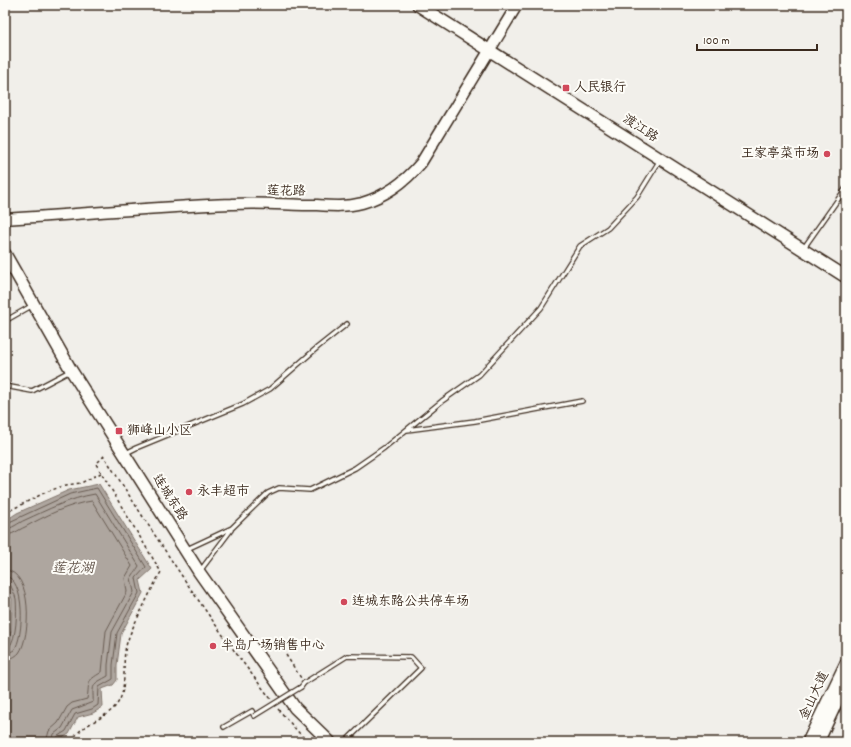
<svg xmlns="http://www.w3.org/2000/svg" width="851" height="747" viewBox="0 0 851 747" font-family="Dekko,'LXGW WenKai TC',sans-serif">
<rect width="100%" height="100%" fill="#f1efea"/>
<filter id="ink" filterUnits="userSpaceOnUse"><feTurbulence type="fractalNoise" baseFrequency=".025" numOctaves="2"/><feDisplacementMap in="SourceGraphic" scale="8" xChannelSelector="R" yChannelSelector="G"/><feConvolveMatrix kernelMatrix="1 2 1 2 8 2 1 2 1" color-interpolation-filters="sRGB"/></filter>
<g filter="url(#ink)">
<path fill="#aea69f" stroke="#80746b" d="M99,484L152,569L140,580L143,593L121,634L117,665V680L113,685L102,689L103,707L93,713L78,717L69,734L62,738L61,742H5V646L8,641L11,631L12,599L5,581V521L17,513L69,490Z"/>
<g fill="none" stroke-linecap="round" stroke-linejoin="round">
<path stroke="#695c52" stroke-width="1" d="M5,524L70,494L97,488L146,567L136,578L139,593L117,633L113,665V679L99,687L98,705L92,709L75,714L66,731L58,736L57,742
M5,529C12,529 18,523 25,520C47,510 70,498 95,494L139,566L131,578L134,592L112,632L108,665V676C105,678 102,679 99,681C90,685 94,695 93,702L72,710L62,728L54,734L52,742
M5,535C13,535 18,530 25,527C45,516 69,504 92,501L132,566L125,578L127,592L106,631L102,672C85,682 90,681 87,699L72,703L67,707L58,723L49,731L46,742
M5,570C33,571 31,637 19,653C15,657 11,659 5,659
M5,576C26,578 24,638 14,650C11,652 8,653 5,653
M5,581L10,584C12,589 15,594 16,599C17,611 17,638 9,647L5,648"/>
<g stroke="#3b2a1e" stroke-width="6">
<path id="service" d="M803,249L846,188
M5,321L33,305
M5,386L32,391L70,371
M407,430L475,421L582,401
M126,453L136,448L243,404L270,389L318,347L347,324
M187,549L232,528L268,493L279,488L310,490L355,468L384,448L442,401L479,375L541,308L580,246L608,228L637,197L660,160
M200,571L231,530
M301,687L304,683L347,656L411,657L421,668L345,742
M224,727L252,711L254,716"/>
</g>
<g stroke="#3b2a1e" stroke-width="13">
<path id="secondary" d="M5,219C80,214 156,207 232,204C260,202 288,205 317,205C332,206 347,207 362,203C386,196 405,182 421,163L517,5"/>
</g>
<g stroke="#3b2a1e" stroke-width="14">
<path id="primary" d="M418,5L846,277
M5,254L71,370L199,572L295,708L330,742"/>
</g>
<g stroke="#3b2a1e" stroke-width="14">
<path id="trunk" d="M808,742L846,663
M818,742L846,682"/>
</g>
<path stroke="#3b2a1e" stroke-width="1.5" stroke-dasharray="3 3" stroke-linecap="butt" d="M5,513L46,492L66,485L81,483L101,473
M286,655L301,678
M278,709L307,742
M72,742C81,721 109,720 119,701C127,687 122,662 126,646C129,635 134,625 139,615C146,601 153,586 161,572L96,464L104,456C157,539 210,622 271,699"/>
<use href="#service" stroke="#fdfcf7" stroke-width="3.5"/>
<use href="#secondary" stroke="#fdfcf7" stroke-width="10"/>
<use href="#primary" stroke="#fdfcf7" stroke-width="11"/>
<use href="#trunk" stroke="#fdfcf7" stroke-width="11"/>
<g stroke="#3b2a1e" stroke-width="6" stroke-linecap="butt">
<path id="service-bridge" d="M254,716L301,687"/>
</g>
<use href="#service-bridge" stroke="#fdfcf7" stroke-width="3.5"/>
</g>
</g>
<g fill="#d1495b" stroke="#fdfcf7" stroke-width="1.5">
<rect x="562" y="84" width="8" height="8" rx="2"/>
<circle cx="827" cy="154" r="4"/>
<rect x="115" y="427" width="8" height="8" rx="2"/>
<circle cx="189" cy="492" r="4"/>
<circle cx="344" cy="602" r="4"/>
<circle cx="213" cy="646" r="4"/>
</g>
<g text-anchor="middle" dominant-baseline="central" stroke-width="4" stroke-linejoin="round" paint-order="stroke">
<g font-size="13" fill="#3b2a1e" stroke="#fdfcf7" text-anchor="start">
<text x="574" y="88">人民银行</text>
<text x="819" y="154" text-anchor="end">王家亭菜市场</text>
<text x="127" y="431">狮峰山小区</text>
<text x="197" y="492">永丰超市</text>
<text x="352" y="602">连城东路公共停车场</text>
<text x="221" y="646">半岛广场销售中心</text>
</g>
<g font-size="13" fill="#3b2a1e" stroke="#fdfcf7">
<text transform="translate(640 129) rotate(33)">渡江路</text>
<text transform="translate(286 192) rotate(1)">莲花路</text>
<text transform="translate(169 498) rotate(57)">连城东路</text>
<text transform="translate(815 696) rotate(-65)">金山大道</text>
</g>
<g font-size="14" font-style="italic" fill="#63554b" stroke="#fdfcf7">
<text x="73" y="569">莲花湖</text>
</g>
</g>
<rect width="851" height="747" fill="none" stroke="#fdfcf7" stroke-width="20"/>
<rect x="10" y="10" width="831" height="727" fill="none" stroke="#3b2a1e" stroke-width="1.5" filter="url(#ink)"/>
<path d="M697 44v6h120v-6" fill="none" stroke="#3b2a1e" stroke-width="2"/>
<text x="703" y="44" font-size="12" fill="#3b2a1e" stroke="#fdfcf7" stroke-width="3" paint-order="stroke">100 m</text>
</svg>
